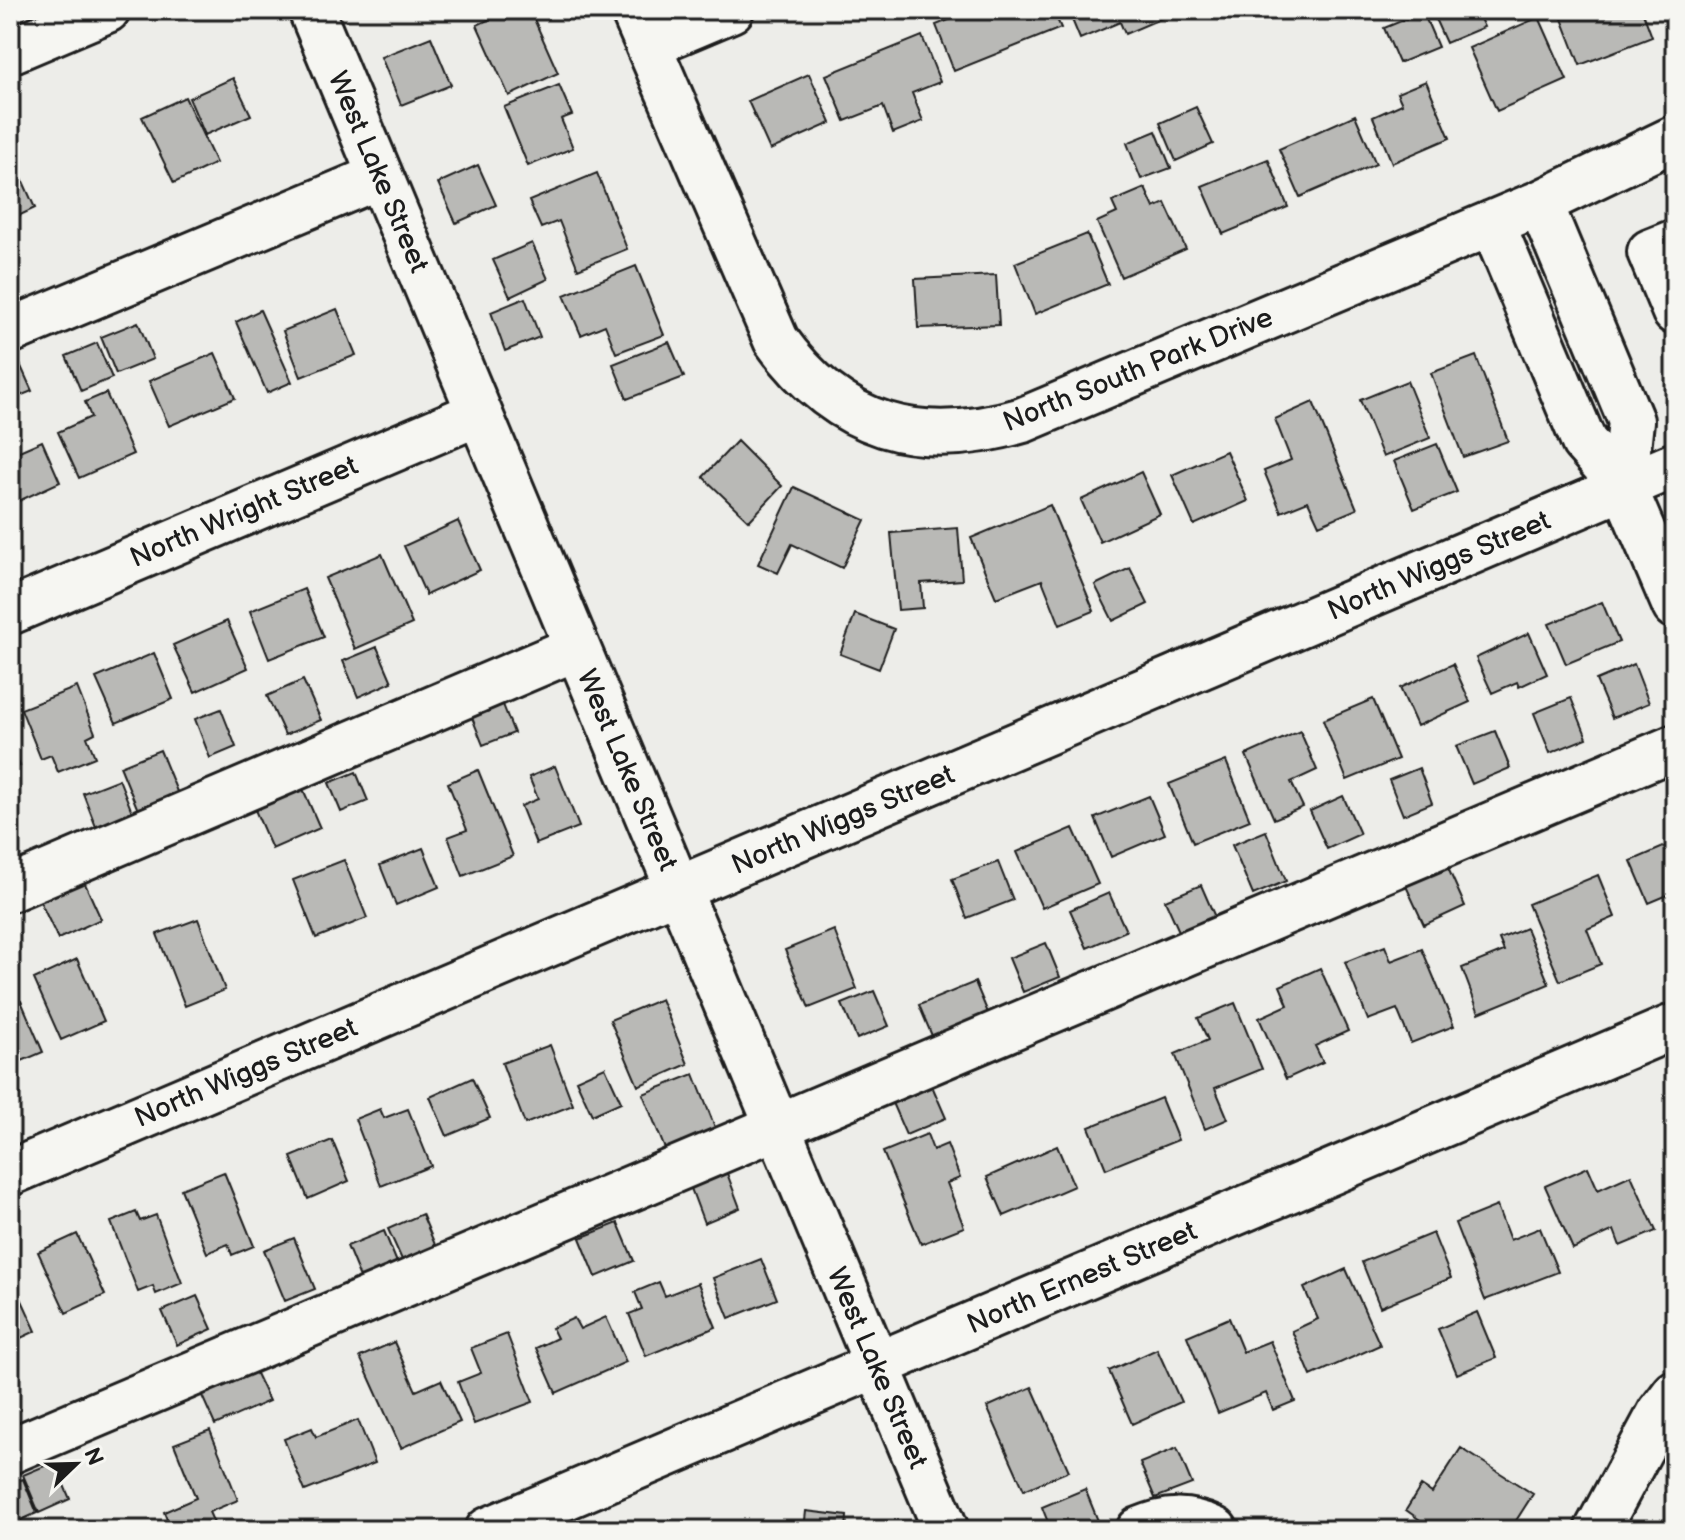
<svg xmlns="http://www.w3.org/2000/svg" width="1685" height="1540" viewBox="0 0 1685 1540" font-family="'Balsamiq Sans',sans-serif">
<rect width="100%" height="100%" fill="#edede9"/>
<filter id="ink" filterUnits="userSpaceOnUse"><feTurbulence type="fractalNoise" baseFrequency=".0125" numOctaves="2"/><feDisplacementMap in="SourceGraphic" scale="16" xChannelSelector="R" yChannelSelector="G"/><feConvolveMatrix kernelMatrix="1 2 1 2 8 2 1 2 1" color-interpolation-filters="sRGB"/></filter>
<g filter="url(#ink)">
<path fill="#b9b9b6" stroke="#1c1c1c" stroke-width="2" d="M509,10H530L558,73L509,96L477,25Z
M974,10H1053L1061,28L954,71L936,25Z
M1068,10H1164L1167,16L1125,34L1120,22L1080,39Z
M1221,10H1246L1225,19Z
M1431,10H1476L1484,27L1446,43Z
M1576,10H1642L1652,37L1580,65L1561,16Z
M1423,12L1438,47L1399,63L1384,28Z
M1539,17L1567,80L1497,111L1469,48Z
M922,36L940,82L912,93L923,121L893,133L883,106L845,121L826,75Z
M431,37L451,85L401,105L381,57Z
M809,74L831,123L770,150L748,101Z
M233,78L251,115L205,135L189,98Z
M1426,81L1450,138L1392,163L1373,117L1402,104L1397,93Z
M559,85L572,115L561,119L573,148L528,166L504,107Z
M185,97L216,163L174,183L142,117Z
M1196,107L1213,144L1176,161L1160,123Z
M1355,115L1376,164L1300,197L1279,149Z
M1156,131L1171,168L1141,179L1127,143Z
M1268,159L1288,207L1223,234L1202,186Z
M478,165L496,205L456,223L438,183Z
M17,168L35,208L10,220V171Z
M597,173L627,249L578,269L559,221L541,228L529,201Z
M1145,188L1154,208L1165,203L1186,249L1121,277L1097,222L1117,213L1112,202Z
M1087,234L1108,284L1035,314L1015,263Z
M532,243L548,279L510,297L493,260Z
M636,266L664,335L616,353L605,325L581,335L564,295Z
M996,275L999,325L918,328L915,279Z
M525,298L540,337L505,351L491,312Z
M337,309L356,355L301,377L283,331Z
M260,310L292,382L267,393L236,322Z
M138,322L153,359L116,374L101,337Z
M669,342L684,377L627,399L613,364Z
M97,343L112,378L81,391L66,356Z
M15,353L32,391L10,400V355Z
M215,353L235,398L169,426L149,381Z
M1476,356L1508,441L1463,457L1431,373Z
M1407,381L1430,438L1383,457L1360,400Z
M106,393L133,454L79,478L58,432L91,417L85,402Z
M1313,402L1357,509L1319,525L1308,501L1281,512L1264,471L1291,460L1275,419Z
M42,441L60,482L10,505V455Z
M737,441L782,486L749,521L703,477Z
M1437,444L1457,492L1414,509L1394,461Z
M1226,451L1248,501L1194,525L1172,475Z
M1141,472L1160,514L1100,542L1081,500Z
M794,487L865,520L842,568L792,544L778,573L758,564Z
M1050,505L1094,611L1060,625L1042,580L996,598L971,538Z
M458,521L480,570L426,595L404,546Z
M958,528L962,580L921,583L923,608L898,610L891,533Z
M382,554L412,624L355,649L325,578Z
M1130,568L1148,604L1113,621L1095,585Z
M304,589L324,637L269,659L250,611Z
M1602,602L1619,642L1566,664L1549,624Z
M855,614L894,629L879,669L840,654Z
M227,621L248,668L195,692L173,645Z
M1529,633L1547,674L1519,687L1517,682L1492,693L1476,658Z
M377,647L392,682L358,697L343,661Z
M154,653L173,699L116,723L96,678Z
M1453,664L1470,702L1417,726L1400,688Z
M1634,664L1649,703L1612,718L1596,680Z
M303,680L321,720L285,735L267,696Z
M77,687L95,733L87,737L95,757L58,772L51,755L41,759L21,709Z
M1571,698L1587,738L1550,753L1534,713Z
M1373,699L1398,759L1347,780L1323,720Z
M502,702L514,733L483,745L471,715Z
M221,709L236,747L210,758L195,719Z
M1300,731L1317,770L1291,782L1303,807L1274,819L1246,755Z
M1495,731L1510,768L1472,784L1456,746Z
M10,742L20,766L10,770Z
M160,750L180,799L140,815L120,766Z
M1226,761L1250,820L1193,843L1169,784Z
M555,766L579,827L536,844L521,806L538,799L529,777Z
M1419,768L1432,803L1403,815L1389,780Z
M478,770L513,856L463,876L448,837L467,830L448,783Z
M356,772L368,801L341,812L329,783Z
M119,779L134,817L98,832L83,793Z
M303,789L320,828L272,849L255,810Z
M1149,796L1165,834L1111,857L1095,818Z
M1343,796L1360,834L1327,849L1310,811Z
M1073,828L1098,884L1042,908L1017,852Z
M1266,831L1286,881L1253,895L1232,845Z
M10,839L21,867L10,871Z
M1675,842V892L1649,903L1631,861Z
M423,848L439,887L396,905L380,865Z
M344,860L367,918L316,938L293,880Z
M998,862L1013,900L967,918L952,879Z
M1448,868L1465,906L1424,925L1406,886Z
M1598,875L1615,917L1587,929L1601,964L1560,981L1528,904Z
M82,877L101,919L58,939L38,897Z
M1201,885L1218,924L1182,938L1165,900Z
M1109,893L1126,931L1087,948L1070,910Z
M198,919L225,990L185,1006L157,934Z
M1526,928L1549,984L1479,1013L1462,968L1504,951L1499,939Z
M834,930L857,989L809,1008L785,950Z
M1046,943L1060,977L1023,992L1009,958Z
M1385,946L1391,961L1422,949L1454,1026L1411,1043L1397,1009L1368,1020L1345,962Z
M77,959L104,1021L61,1040L34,979Z
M1320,968L1348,1031L1315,1046L1323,1062L1286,1079L1259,1018L1288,1005L1280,986Z
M975,982L991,1020L935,1043L919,1005Z
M874,991L889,1026L857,1039L842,1004Z
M661,999L688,1064L638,1086L610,1020Z
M21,1001L43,1052L10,1066V1005Z
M1235,1003L1262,1069L1215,1088L1228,1119L1205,1129L1175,1054L1208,1040L1198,1018Z
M550,1045L573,1105L525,1124L502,1063Z
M605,1067L621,1102L592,1115L576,1080Z
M694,1074L718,1135L667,1154L643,1094Z
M472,1078L490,1118L447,1136L430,1097Z
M929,1079L946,1118L906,1135L889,1096Z
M1161,1098L1178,1140L1106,1169L1089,1127Z
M380,1109L384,1118L408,1109L431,1166L381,1186L355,1119Z
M927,1134L933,1150L947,1144L960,1178L947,1183L964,1227L921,1244L883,1152Z
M332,1140L349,1181L308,1199L291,1157Z
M1057,1146L1074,1186L1004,1216L987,1177Z
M1588,1167L1598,1190L1631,1175L1656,1231L1620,1246L1614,1230L1573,1249L1545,1186Z
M725,1168L740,1208L704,1223L689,1183Z
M224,1172L254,1246L232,1255L228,1244L207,1253L181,1189Z
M1497,1206L1510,1240L1540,1228L1558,1272L1485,1300L1455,1223Z
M136,1212L140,1221L156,1215L182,1283L156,1294L153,1286L138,1292L111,1222Z
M422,1214L436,1247L403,1262L388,1229Z
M618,1223L634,1261L596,1277L580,1238Z
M384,1231L398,1265L361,1280L347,1246Z
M1433,1233L1451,1278L1380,1307L1362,1262Z
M77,1234L105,1295L66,1313L38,1252Z
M294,1238L315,1289L285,1301L264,1250Z
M761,1259L777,1299L729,1318L713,1278Z
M1346,1269L1380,1345L1311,1376L1292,1331L1318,1319L1304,1288Z
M10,1274L36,1331L10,1343Z
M659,1282L665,1296L698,1283L716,1327L646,1356L629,1314L642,1309L635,1292Z
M197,1296L212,1329L177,1345L162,1311Z
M1477,1312L1496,1358L1457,1374L1438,1329Z
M606,1317L626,1362L556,1393L536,1348L557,1338L552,1328L574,1318L580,1329Z
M1229,1318L1243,1352L1270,1341L1295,1401L1273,1410L1266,1393L1218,1413L1187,1336Z
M507,1334L533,1402L474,1424L458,1382L481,1373L471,1348Z
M394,1342L416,1391L441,1380L460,1422L401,1448L360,1357Z
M1157,1349L1181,1402L1132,1424L1109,1371Z
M252,1365L269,1401L215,1425L199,1389Z
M1032,1387L1069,1471L1024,1490L987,1407Z
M358,1420L375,1463L305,1491L284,1439L312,1428L316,1437Z
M210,1430L238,1500L209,1512L217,1530H171L164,1512L196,1498L174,1444Z
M1177,1448L1192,1484L1155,1498L1140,1463Z
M1461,1448L1533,1494L1510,1530H1414L1420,1520L1406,1510L1421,1486L1432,1493Z
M54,1462L70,1499L39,1513L23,1475Z
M23,1479L37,1513L10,1525V1484Z
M1085,1489L1101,1528L1051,1530L1042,1507Z
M806,1511L847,1516L846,1530H804Z"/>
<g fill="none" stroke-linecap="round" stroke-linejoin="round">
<g stroke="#1c1c1c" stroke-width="50">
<path id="minor" d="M311,10L946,1530
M633,10L776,340C840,429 920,450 1023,420L1540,203L1675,138
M648,45L731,10
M10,51L107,10
M1540,203L1631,421L1624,487
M1492,223L1584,442L1624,487L1675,606
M1675,242L1650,252L1675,312
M10,331L380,176
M10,612L479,413
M10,889L576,648
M10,1173L1675,465
M10,1451L1675,747
M488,1530L1675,1026
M1139,1530C1167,1518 1187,1517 1215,1530
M1597,1530L1660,1413L1675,1393"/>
</g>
<use href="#minor" stroke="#f6f6f2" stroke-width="44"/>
</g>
</g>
<g text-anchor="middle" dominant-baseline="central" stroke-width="7" stroke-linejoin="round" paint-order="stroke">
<g font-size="28" fill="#1c1c1c" stroke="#f6f6f2">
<text transform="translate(378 172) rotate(67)">West Lake Street</text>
<text transform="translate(1138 370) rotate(-22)">North South Park Drive</text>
<text transform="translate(244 512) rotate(-23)">North Wright Street</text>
<text transform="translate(1439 566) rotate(-23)">North Wiggs Street</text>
<text transform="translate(627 770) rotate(67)">West Lake Street</text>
<text transform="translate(843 820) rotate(-23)">North Wiggs Street</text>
<text transform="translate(246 1073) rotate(-23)">North Wiggs Street</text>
<text transform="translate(1082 1278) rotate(-23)">North Ernest Street</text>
<text transform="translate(877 1368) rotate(67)">West Lake Street</text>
</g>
</g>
<rect width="1685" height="1540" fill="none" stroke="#f6f6f2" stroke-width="40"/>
<rect x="20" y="20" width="1645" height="1500" fill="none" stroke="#1c1c1c" stroke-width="3" filter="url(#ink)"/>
<g transform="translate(76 1464) rotate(67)" stroke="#f6f6f2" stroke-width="6" paint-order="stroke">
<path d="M0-6L14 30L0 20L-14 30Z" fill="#1c1c1c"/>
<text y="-12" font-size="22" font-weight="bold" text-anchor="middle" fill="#1c1c1c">N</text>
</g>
</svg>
